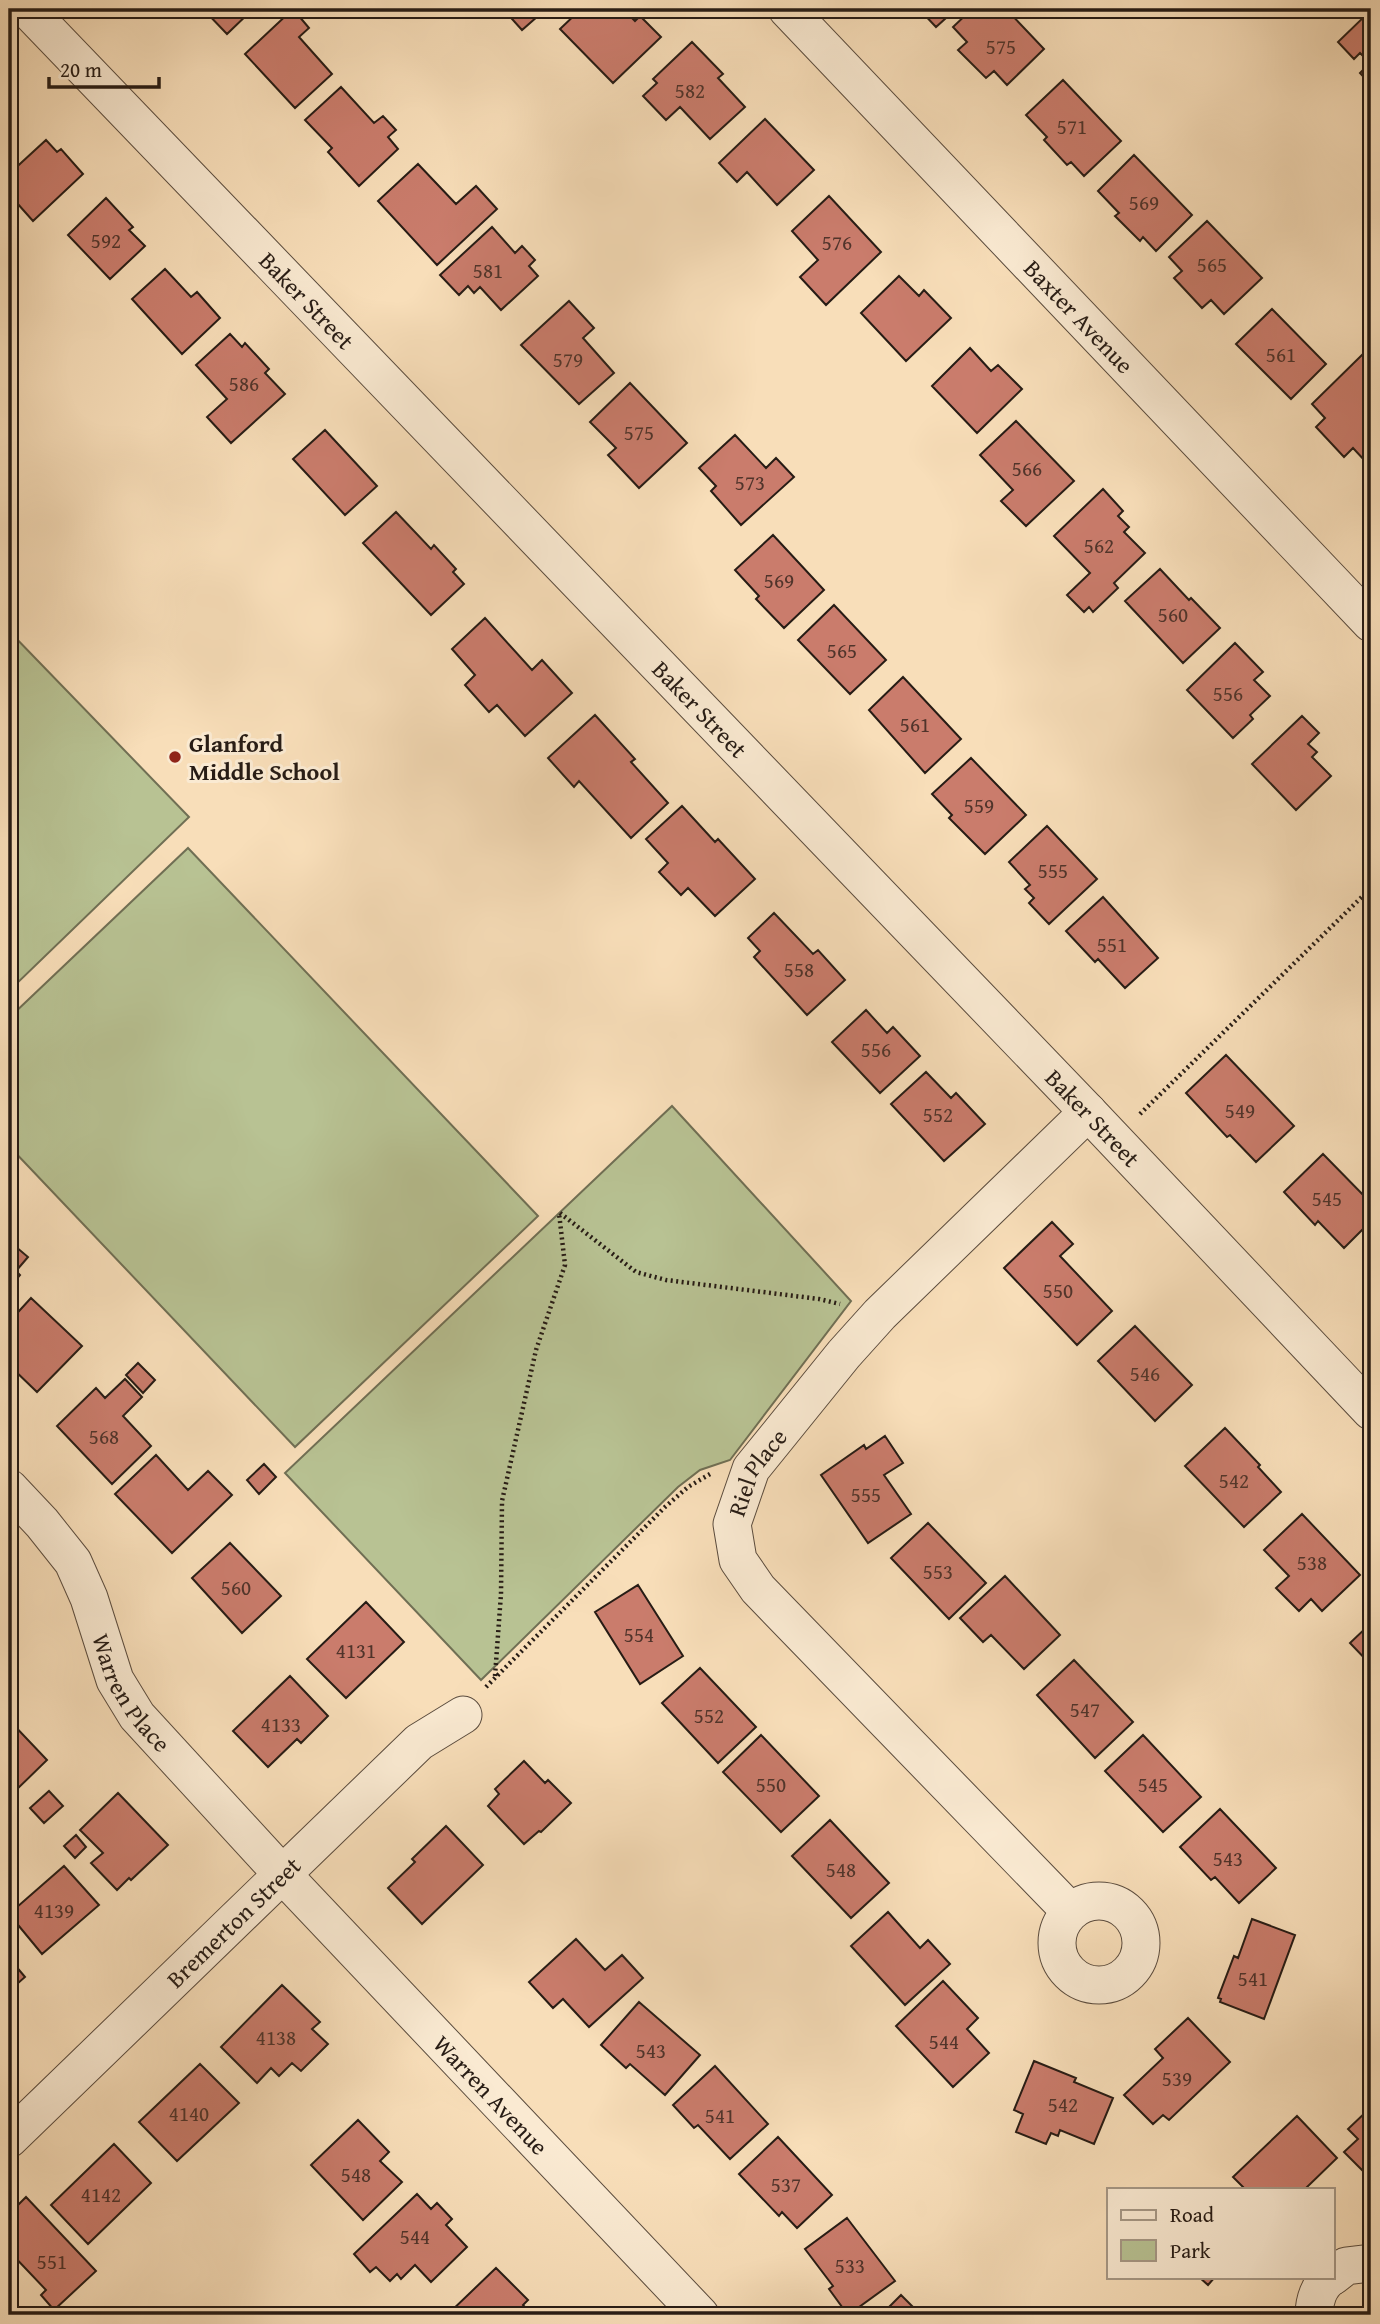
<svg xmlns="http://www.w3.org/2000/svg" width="1380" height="2324" viewBox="0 0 1380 2324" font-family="'Gentium Book Plus',serif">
<rect width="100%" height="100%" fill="#f8deb9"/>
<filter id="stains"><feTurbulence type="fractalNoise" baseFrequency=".00286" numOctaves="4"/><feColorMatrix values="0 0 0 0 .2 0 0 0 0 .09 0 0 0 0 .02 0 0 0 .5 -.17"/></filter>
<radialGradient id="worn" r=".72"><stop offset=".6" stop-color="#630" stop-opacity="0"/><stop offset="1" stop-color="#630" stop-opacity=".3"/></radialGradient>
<path fill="#b8c293" stroke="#706f54" stroke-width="2" d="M9,631L189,817L9,991Z
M188,848L538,1216L295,1447L9,1146V1018Z
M672,1106L851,1301L730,1460L700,1470L678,1487L481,1680L285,1473Z"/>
<path fill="#ca7c6c" stroke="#271c15" stroke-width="2" d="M203,9H253L227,34Z
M293,9L309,28L299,37L332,74L295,108L245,54Z
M503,9H546L522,30Z
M581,9H613L621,16L626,12L635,21L640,16L661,37L613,83L560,29Z
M919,9H956L936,27Z
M972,9H1006L1044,49L1007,85L994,71L986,78L958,50L967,42L953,27Z
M1371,10V85L1360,73L1370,63L1360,53L1354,59L1338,42Z
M692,42L723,74L718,78L745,107L710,139L680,107L666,120L643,96L657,83L653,79Z
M1063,80L1121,141L1084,176L1071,162L1067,165L1044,140L1047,137L1026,115Z
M341,87L374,123L383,116L396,130L388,137L398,149L359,186L328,152L332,148L305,120Z
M765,119L814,170L777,205L747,172L737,182L719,163Z
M46,140L57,152L61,149L83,174L33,221L9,194V174Z
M1134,155L1192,215L1156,251L1143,237L1140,241L1115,216L1119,213L1098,191Z
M418,164L456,204L476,186L497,209L437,265L378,201Z
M829,196L881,252L826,305L800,277L818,260L792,231Z
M106,198L133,227L129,230L145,246L110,279L68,235Z
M1207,221L1262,278L1224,314L1211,300L1202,308L1174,278L1182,271L1169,257Z
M492,227L515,253L522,246L535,260L529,266L538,276L501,310L480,287L474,293L468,286L459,295L440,275Z
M165,269L191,297L197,292L220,318L182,354L132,299Z
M899,276L919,296L924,290L951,318L906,361L861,313Z
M569,301L594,328L583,338L614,373L579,404L521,345Z
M1272,309L1326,364L1291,399L1236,344Z
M230,334L242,347L245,343L269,369L265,373L285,394L231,443L207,417L227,399L196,365Z
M970,348L991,371L998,365L1022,389L977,433L932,386Z
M1365,352L1371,359V457L1366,462L1353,448L1344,457L1316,427L1325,418L1312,404Z
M630,383L687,443L639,488L608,455L616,448L590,422Z
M1016,421L1074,481L1026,526L1001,501L1013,490L980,455Z
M325,430L377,486L345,515L293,459Z
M735,435L766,468L776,458L794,477L741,525L711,491L716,486L699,468Z
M1103,489L1123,511L1118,516L1129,527L1124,532L1145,553L1114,583L1118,588L1093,612L1089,607L1084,612L1067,595L1090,573L1054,536Z
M396,512L431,549L434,545L456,569L453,572L464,584L431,615L363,543Z
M773,535L824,590L784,628L756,599L759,596L735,570Z
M1160,569L1189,600L1191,598L1220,628L1183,663L1125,601Z
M834,605L886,660L850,694L798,640Z
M485,618L532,670L542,660L572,693L525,736L497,705L489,712L465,685L475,675L452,649Z
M1235,643L1263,672L1254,680L1270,696L1250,715L1253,719L1233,738L1187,690Z
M903,677L961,739L925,773L869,710Z
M595,715L635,759L631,762L668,803L631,838L579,781L574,787L548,758Z
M1302,716L1319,733L1308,744L1317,752L1312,757L1331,776L1296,810L1252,764Z
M971,758L1026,815L985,854L949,818L952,815L932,794Z
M682,806L715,842L718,839L755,879L715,916L688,888L681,895L659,872L668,863L646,839Z
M1047,826L1097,879L1049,924L1029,903L1034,898L1025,889L1030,885L1009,862Z
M1103,897L1158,958L1125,988L1098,959L1095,962L1066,931Z
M774,913L813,954L818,950L845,980L807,1015L754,957L760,951L748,938Z
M866,1010L887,1033L893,1027L920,1056L880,1093L832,1042Z
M1226,1055L1294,1126L1256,1162L1230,1135L1227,1137L1186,1093Z
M926,1072L951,1098L956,1093L985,1124L944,1161L891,1104Z
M1323,1154L1371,1203V1221L1344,1248L1318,1221L1315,1225L1284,1192Z
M1052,1222L1073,1244L1060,1256L1112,1311L1077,1345L1004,1268Z
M9,1241L28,1257L16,1271L20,1275L9,1288Z
M31,1298L82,1346L37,1392L9,1365V1322Z
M1135,1326L1192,1385L1155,1421L1098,1361Z
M138,1363L155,1380L143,1393L126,1375Z
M125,1379L142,1397L123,1416L151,1446L112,1484L57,1426L96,1388L105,1398Z
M1225,1428L1260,1465L1258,1467L1281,1492L1244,1527L1185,1466Z
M885,1436L903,1463L884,1475L911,1514L868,1543L821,1475L864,1445L866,1449Z
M156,1455L188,1490L208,1471L232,1495L172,1553L115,1494Z
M264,1464L276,1477L259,1494L247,1480Z
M1302,1514L1360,1575L1322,1611L1311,1599L1299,1611L1276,1588L1289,1576L1264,1550Z
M928,1523L986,1583L949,1619L891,1558Z
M230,1543L281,1596L242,1633L192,1578Z
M1005,1576L1060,1635L1024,1669L991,1635L983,1642L960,1618Z
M638,1585L683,1656L640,1684L595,1612Z
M366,1602L404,1642L346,1698L307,1659Z
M1371,1623V1665L1350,1643Z
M1074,1660L1133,1722L1095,1758L1037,1695Z
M700,1668L756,1727L718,1763L662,1703Z
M290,1676L328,1716L301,1743L297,1739L268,1767L233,1731Z
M9,1720L47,1760L9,1797Z
M761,1735L819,1796L781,1832L723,1772Z
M1143,1735L1201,1797L1163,1832L1105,1771Z
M524,1761L545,1783L548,1780L571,1803L541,1832L539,1831L524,1844L488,1806L499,1794L495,1789Z
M49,1791L63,1806L44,1823L30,1808Z
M118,1793L168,1845L131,1880L129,1878L117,1890L91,1863L103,1853L80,1830Z
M1220,1809L1276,1868L1239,1903L1215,1877L1211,1880L1180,1847Z
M830,1820L889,1883L851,1918L792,1856Z
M446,1826L483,1865L422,1924L388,1888L415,1862L412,1859Z
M76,1835L86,1847L75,1858L64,1846Z
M64,1866L99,1905L42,1954L9,1914Z
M888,1912L920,1948L928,1940L950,1964L905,2005L851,1946Z
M1252,1919L1295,1935L1264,2019L1220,2002L1221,1999L1218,1998L1234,1956L1238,1958Z
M576,1939L605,1970L622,1955L643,1978L589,2027L563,1999L553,2008L529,1982Z
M9,1958L25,1977L9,1991Z
M943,1981L978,2018L967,2029L989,2053L953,2087L896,2026Z
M282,1985L320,2022L312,2029L328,2044L301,2071L292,2063L279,2076L271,2068L257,2083L221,2047Z
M639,2002L700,2055L665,2095L630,2064L626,2068L601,2045Z
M1188,2018L1230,2062L1169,2120L1163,2115L1153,2124L1124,2095L1163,2058L1155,2049Z
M1034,2061L1076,2078L1074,2082L1113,2098L1094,2144L1060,2130L1058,2136L1051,2133L1046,2144L1016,2132L1023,2114L1014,2110Z
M200,2064L239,2103L177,2161L139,2122Z
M715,2066L768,2124L730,2159L698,2125L694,2128L673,2105Z
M1368,2110L1371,2114V2179L1344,2152L1358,2139L1348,2129Z
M1297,2116L1337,2158L1305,2189H1245L1233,2177Z
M358,2120L389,2152L380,2161L402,2182L363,2220L311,2165Z
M778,2137L832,2195L797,2228L782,2212L779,2216L739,2174Z
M114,2144L151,2183L88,2244L51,2205Z
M417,2194L431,2209L437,2203L452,2219L446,2225L467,2247L431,2282L415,2265L401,2279L397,2274L390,2281L376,2267L370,2272L354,2254Z
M26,2197L96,2271L54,2310L41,2295L46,2290L9,2251V2214Z
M847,2218L895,2281L848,2315L829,2289L833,2286L805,2249Z
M496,2268L528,2300L523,2305L532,2315H447Z
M1199,2277H1215L1208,2285Z
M901,2295L921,2315H881Z"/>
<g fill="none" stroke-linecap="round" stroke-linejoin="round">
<g stroke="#5b4c3e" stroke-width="39">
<g id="minor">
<path id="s1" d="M27,9L1088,1112L1371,1411"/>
<path id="s2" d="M787,9L1371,623"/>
<path id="s3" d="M9,1488L42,1523L73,1562L89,1598L115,1680L137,1716L283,1875L700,2315"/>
<circle cx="1099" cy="1943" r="42"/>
<path id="s4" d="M1070,1911L758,1589L738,1560L732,1524L751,1469L844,1354L880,1314L1088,1112"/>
<path id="s5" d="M9,2139L419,1742L463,1715"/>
<path d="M1333,2276L1346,2266L1371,2263"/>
<path d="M1314,2315C1314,2301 1319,2285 1331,2277"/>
</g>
</g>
<path stroke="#271c15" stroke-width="4.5" stroke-dasharray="2 3.5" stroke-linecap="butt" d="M1140,1114L1371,888
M560,1213L636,1272L666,1280L819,1299L840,1304
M495,1676L501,1594L502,1501L536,1350L565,1265L559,1213
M486,1687L665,1507L688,1487L710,1474"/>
<use href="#minor" stroke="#faead2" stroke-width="37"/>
</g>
<circle fill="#8f2418" stroke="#faead2" stroke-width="2.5" cx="175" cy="757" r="7"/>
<g text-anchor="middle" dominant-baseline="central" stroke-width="6" stroke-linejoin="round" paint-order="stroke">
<g font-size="21" fill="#50342b">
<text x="1001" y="46">575</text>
<text x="690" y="90">582</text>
<text x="1072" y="126">571</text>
<text x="1144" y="202">569</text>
<text x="106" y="240">592</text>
<text x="837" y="242">576</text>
<text x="1212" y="264">565</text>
<text x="488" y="270">581</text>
<text x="1281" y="354">561</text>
<text x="568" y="359">579</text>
<text x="244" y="383">586</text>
<text x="639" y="432">575</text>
<text x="1027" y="468">566</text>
<text x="750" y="482">573</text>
<text x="1099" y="545">562</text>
<text x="779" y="580">569</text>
<text x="1173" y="614">560</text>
<text x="842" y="650">565</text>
<text x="1228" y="693">556</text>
<text x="915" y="724">561</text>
<text x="979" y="805">559</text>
<text x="1053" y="870">555</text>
<text x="1112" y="944">551</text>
<text x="799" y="969">558</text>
<text x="876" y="1049">556</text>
<text x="1240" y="1110">549</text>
<text x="938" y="1114">552</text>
<text x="1327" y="1198">545</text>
<text x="1058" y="1290">550</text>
<text x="1145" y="1373">546</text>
<text x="104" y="1436">568</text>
<text x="1234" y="1480">542</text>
<text x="866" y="1494">555</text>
<text x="1312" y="1562">538</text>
<text x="938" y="1571">553</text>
<text x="236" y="1587">560</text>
<text x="639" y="1634">554</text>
<text x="356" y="1650">4131</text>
<text x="1085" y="1709">547</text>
<text x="709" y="1715">552</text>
<text x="281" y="1724">4133</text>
<text x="771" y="1784">550</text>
<text x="1153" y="1784">545</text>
<text x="1228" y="1858">543</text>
<text x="841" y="1869">548</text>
<text x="54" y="1910">4139</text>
<text x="1253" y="1978">541</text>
<text x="276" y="2037">4138</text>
<text x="944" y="2041">544</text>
<text x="651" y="2050">543</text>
<text x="1177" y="2078">539</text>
<text x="1063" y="2104">542</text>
<text x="189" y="2113">4140</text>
<text x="720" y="2115">541</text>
<text x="356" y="2174">548</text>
<text x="786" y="2184">537</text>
<text x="101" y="2194">4142</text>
<text x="415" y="2236">544</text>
<text x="52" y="2261">551</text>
<text x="850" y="2265">533</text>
</g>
<g font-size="24" fill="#271c15" stroke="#faead2">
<text stroke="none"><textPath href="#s1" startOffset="404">Baker Street</textPath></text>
<text stroke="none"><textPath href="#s2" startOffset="424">Baxter Avenue</textPath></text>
<text stroke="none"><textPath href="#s1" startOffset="971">Baker Street</textPath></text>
<text stroke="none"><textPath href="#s1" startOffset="1538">Baker Street</textPath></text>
<text stroke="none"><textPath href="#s4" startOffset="578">Riel Place</textPath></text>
<text stroke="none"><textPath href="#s3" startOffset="242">Warren Place</textPath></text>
<text stroke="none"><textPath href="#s5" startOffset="312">Bremerton Street</textPath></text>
<text stroke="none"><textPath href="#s3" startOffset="784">Warren Avenue</textPath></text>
</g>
<g font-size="24" font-weight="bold" fill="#271c15" stroke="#faead2" text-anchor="start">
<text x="189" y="743">Glanford<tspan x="189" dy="28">Middle School</tspan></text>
</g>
</g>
<rect width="1380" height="2324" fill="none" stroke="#f8deb9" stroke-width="35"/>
<rect x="10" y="10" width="1359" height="2303" fill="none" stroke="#271c15" stroke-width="3.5"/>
<rect x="18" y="18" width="1345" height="2289" fill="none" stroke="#271c15" stroke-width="2"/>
<rect x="1107" y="2188" width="228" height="91" fill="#faead2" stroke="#a69886" stroke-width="2"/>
<rect x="1121" y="2210" width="35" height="10" fill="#faead2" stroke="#a69886" stroke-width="2"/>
<text x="1170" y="2222" font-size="21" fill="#271c15">Road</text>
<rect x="1121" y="2240" width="35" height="21" fill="#b8c293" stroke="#a69886" stroke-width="2"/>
<text x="1170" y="2258" font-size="21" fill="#271c15">Park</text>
<path d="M49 77v10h110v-10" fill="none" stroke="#271c15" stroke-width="3.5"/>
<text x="60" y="77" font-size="21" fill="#271c15" stroke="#faead2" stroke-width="5" paint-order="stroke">20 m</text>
<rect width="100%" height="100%" filter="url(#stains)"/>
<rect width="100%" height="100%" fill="url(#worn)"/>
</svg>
